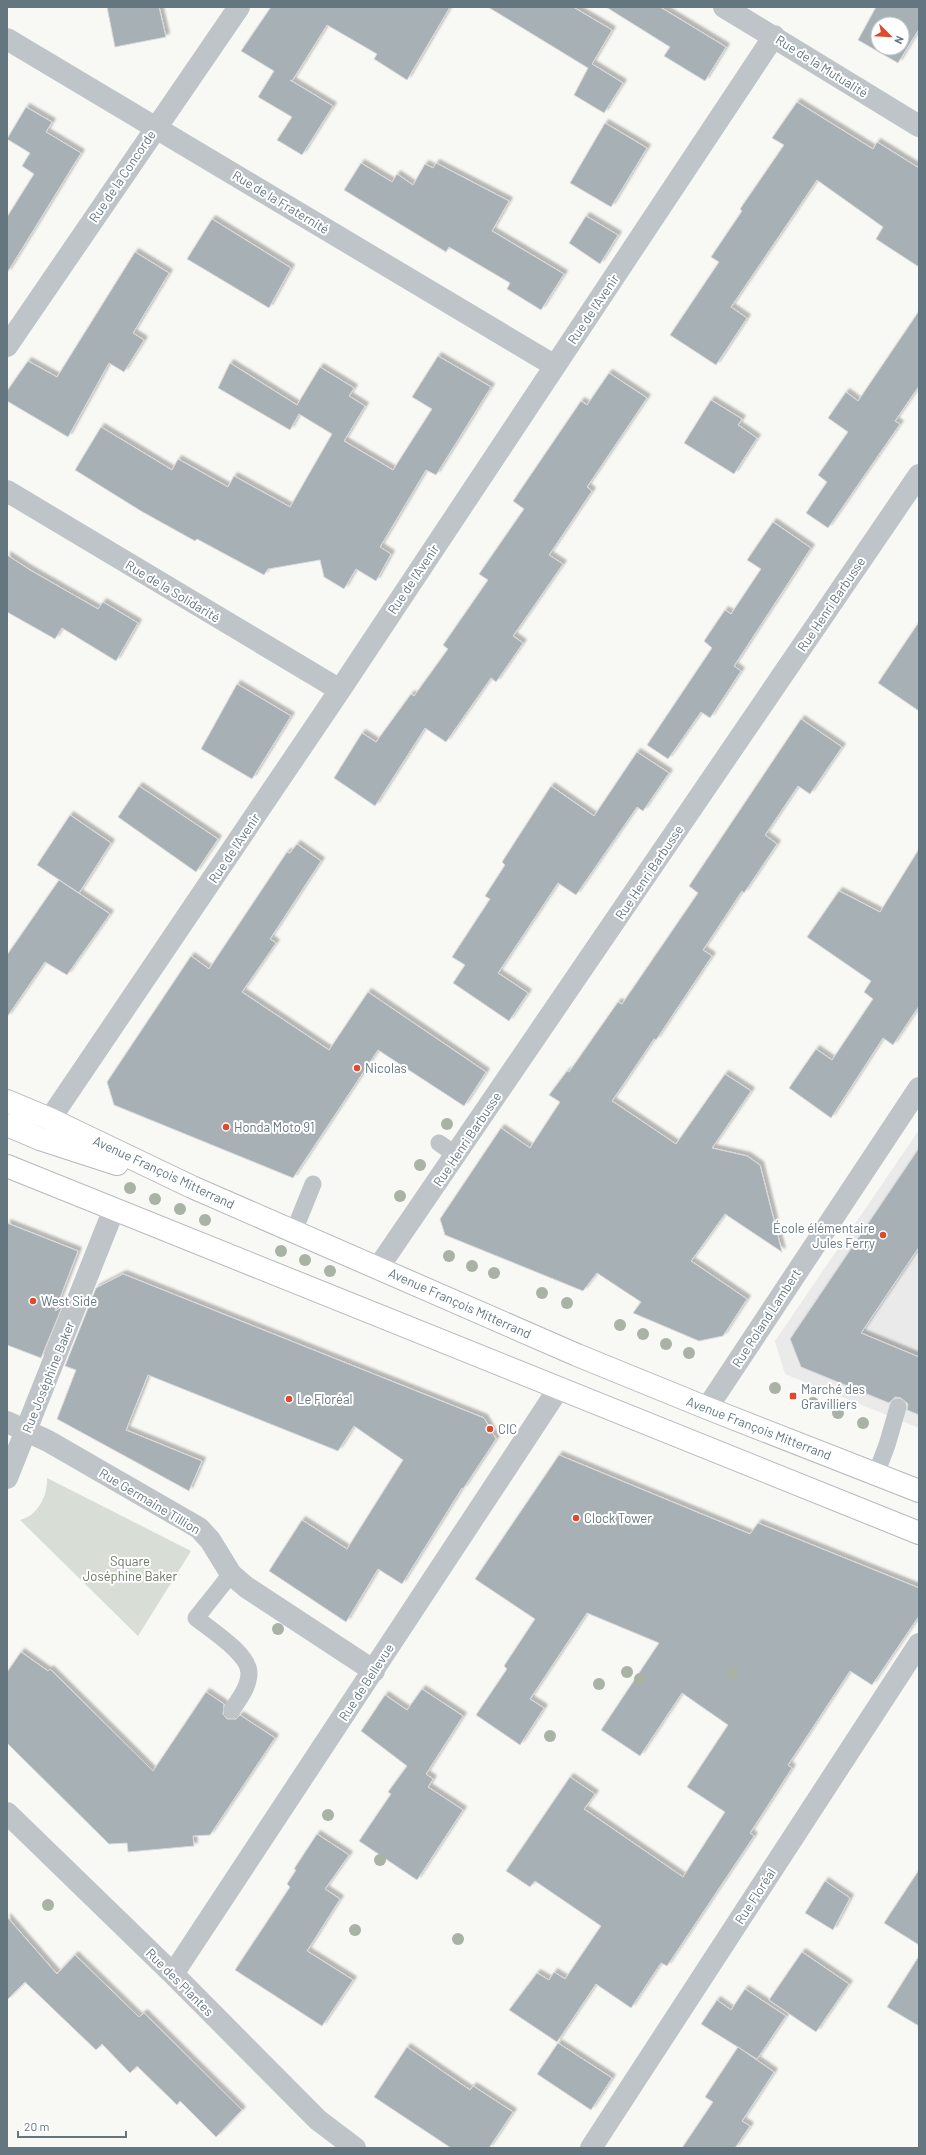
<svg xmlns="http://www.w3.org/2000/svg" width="926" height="2155" viewBox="0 0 926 2155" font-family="Barlow,sans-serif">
<defs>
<filter id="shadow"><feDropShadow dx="3.5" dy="-3.5" stdDeviation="1" flood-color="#0004"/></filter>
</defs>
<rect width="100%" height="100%" fill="#f8f8f5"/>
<path fill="#e9eae9" d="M919,1130V1428L785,1374L775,1341Z"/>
<path fill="#d8ddd5" d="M47,1478L191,1551L138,1636L20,1520C38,1516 48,1495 47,1478Z"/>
<path fill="#a6b0b5" stroke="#dadad8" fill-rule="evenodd" filter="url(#shadow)" d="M107,7H159L166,37L115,47Z
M271,7H450L407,80L374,59L377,54L327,25L292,81L290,80L333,106L302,155L277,140L292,117L258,97L274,71L241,51Z
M488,7H573L612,30L592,64L623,83L604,113L574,95L588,68Z
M606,7H660L726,47L705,81L664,56L670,47Z
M876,7H919V29L898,63L858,40ZM878,24H902V48H878Z
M797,102L873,149L877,142L919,168V267L876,239L883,227L817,180L731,307L747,318L716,365L670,335L719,262L711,257L742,211L740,209L784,145L772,138Z
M26,107L52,122L46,132L81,153L7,273V217L34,174L22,166L30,153L7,139Z
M605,123L647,148L611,207L570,183Z
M361,163L392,182L397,174L413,185L425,164L433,168L436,163L509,201L492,231L564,274L541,310L507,289L510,283L449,247L446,252L344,190Z
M586,216L618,235L600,264L569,243Z
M212,219L291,268L269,308L187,259Z
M135,252L169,273L133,333L144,340L124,372L109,363L68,437L7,401V391L28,361L57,377Z
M919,311V386L895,421L900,424L828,528L806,513L827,482L818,475L848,432L828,418L846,392L858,401Z
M438,356L491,387L436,475L426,470L380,547L391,554L376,581L356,569L344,589L324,577L320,560L268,569L264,575L197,539L195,541L141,511L75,470L101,427L172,470L178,459L228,487L234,476L290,507L332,434L299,414L290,430L218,388L230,363L297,405L320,367L354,388L349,396L365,406L344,441L393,470L432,409L412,397Z
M609,373L647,398L587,487L592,491L549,555L563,564L513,636L523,643L496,682L491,678L446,742L425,728L375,806L334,778L362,733L376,742L411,694L414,696L448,649L443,645L488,580L479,574L524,509L513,501L581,401L587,405Z
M711,400L742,419L738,425L757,438L734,474L684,443Z
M773,522L811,548L734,666L741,671L710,718L701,712L668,759L647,745L712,648L704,641L725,610L731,614L761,569L747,560Z
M7,555L30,570L98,609L103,602L138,623L116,661L62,628L55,639L7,612Z
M919,622V711L878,683Z
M237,684L291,716L252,779L201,749Z
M801,719L842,747L810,794L798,786L765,835L777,844L744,893L742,891L703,950L712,956L656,1040L654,1039L612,1101L676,1144L725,1074L751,1091L712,1148L747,1156L760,1165L782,1252L725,1214L691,1261L747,1299L723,1336L699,1341L633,1313L641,1302L597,1273L583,1291L445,1235L440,1219L501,1128L530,1148L560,1102L549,1095L567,1071L569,1072L618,1002L622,1004L698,893L689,886Z
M637,752L669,773L643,811L637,807L576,895L558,883L498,973L528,993L509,1021L453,983L465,965L452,957L490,899L485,896L505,865L502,862L551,786L594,816Z
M139,786L218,839L196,872L118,817Z
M70,815L111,843L79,893L37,865Z
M297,844L321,861L270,939L276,943L242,992L329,1050L368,992L486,1072L464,1106L378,1050L293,1178L114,1105L107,1082L191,956L209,969L287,852L290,853Z
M919,849V1006L893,1045L883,1038L831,1118L789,1088L816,1049L832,1060L873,999L864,992L871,981L807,937L839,891L880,912Z
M59,880L110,914L67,975L45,962L7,1017V955Z
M919,1148V1247L861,1333L919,1357V1415L907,1410L908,1404L901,1398L895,1397L889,1403L801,1367L790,1339Z
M7,1223L78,1251L55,1311L62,1307L41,1358L7,1345Z
M123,1274L484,1418L496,1439L463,1489L462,1488L402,1584L378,1569L346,1622L269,1571L302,1520L347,1549L403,1460L354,1426L338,1451L148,1375L126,1430L202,1461L189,1491L57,1419L76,1370L65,1366L96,1288Z
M559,1455L750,1534L758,1523L919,1588V1616L872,1685L850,1671L788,1765L792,1768L750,1833L754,1836L667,1966L661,1963L631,2008L596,1984L557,2042L509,2010L537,1973L549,1980L554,1972L565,1979L601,1926L535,1881L530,1887L506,1871L570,1777L595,1794L584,1809L683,1877L725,1812L687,1787L728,1725L682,1693L640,1756L601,1730L659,1643L587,1613L530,1699L544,1708L520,1745L476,1715L507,1669L504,1666L535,1619L475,1579Z
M21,1652L48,1671L50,1669L153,1771L206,1692L224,1704L223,1714L227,1719H236L240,1715L275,1738L210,1835L193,1836L194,1846L128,1852L127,1843L109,1844L7,1743V1672Z
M422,1689L463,1716L426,1774L433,1779L428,1787L463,1810L417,1880L359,1841L391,1794L388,1792L407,1766L361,1731L385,1695L407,1710Z
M317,1834L349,1855L325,1889L340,1899L307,1951L353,1980L322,2026L235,1970L290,1887L287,1884L296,1870L294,1869Z
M919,1870V1945L884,1923Z
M825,1881L850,1898L833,1930L805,1913Z
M7,1917L57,1974L75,1955L139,2017L144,2013L242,2110L216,2137L180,2101L177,2105L137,2066L130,2073L102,2044L96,2050L25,1982L7,2000Z
M802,1952L849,1984L816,2032L769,2000Z
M919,1956V2026L887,2007Z
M745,1989L786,2016L757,2059L701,2024L717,2000L731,2010Z
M558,2043L612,2078L591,2110L537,2074Z
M407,2047L470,2090L473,2086L513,2112L489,2148H451L374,2097Z
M738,2047L774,2072L742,2121L750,2126L735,2148H682L713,2102L705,2097Z"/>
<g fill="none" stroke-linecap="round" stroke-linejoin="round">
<g stroke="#b3b9bc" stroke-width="24">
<path id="primary" d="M7,1101L50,1119L192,1187L577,1355L707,1408L919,1491
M7,1125L40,1139L117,1164
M7,1166L919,1533"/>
</g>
<path stroke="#bfc4c8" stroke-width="17" d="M439,1143L456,1155
M294,1231L313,1184
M876,1474L887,1445L898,1407
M231,1574L196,1618C211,1630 249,1654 249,1673C249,1687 239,1699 232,1710"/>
<path stroke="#bfc4c8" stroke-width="22" d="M724,7L919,126
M7,39L555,366
M7,346L239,7
M7,491L340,690
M50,1119L340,690L774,36
M378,1268L919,475
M707,1408L919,1088
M7,1422L48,1441L199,1528L210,1540L231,1574L246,1587L374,1671
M7,1478L114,1209
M7,1813L173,1974L318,2120L355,2148
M173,1974L559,1388
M591,2148L919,1644"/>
<use href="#primary" stroke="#fff" stroke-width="22"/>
</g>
<g fill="#a9b2a4">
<circle cx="447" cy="1124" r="6"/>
<circle cx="420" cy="1165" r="6"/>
<circle cx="130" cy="1188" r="6"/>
<circle cx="400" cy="1196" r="6"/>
<circle cx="155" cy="1199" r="6"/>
<circle cx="180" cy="1209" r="6"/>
<circle cx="205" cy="1220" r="6"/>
<circle cx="281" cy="1251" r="6"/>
<circle cx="449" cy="1256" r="6"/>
<circle cx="305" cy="1260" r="6"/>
<circle cx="472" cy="1266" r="6"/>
<circle cx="330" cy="1271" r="6"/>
<circle cx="494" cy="1273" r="6"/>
<circle cx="542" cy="1293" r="6"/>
<circle cx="567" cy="1303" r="6"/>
<circle cx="620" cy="1325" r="6"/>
<circle cx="643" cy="1334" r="6"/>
<circle cx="666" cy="1344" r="6"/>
<circle cx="689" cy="1353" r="6"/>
<circle cx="775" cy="1388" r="6"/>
<circle cx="813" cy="1403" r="6"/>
<circle cx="838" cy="1413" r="6"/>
<circle cx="863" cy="1423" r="6"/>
<circle cx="278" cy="1629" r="6"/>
<circle cx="627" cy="1672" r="6"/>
<circle cx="732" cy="1673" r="6"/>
<circle cx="640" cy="1679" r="6"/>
<circle cx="599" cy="1684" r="6"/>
<circle cx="550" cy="1736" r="6"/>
<circle cx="328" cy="1815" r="6"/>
<circle cx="380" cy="1860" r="6"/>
<circle cx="48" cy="1905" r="6"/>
<circle cx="355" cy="1930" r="6"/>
<circle cx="458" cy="1939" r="6"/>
</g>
<g fill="#df4a2e" stroke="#fff" stroke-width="1.5">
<circle cx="357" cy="1068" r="4"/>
<circle cx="226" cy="1127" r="4"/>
<circle cx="883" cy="1235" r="4"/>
<circle cx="33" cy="1301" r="4"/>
<rect x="789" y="1392" width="8" height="8" rx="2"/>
<circle cx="289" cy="1399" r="4"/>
<circle cx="490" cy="1429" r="4"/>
<circle cx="576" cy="1518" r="4"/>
</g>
<g text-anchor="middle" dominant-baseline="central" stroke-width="4" stroke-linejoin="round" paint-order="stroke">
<g font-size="13" fill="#647680" stroke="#fff">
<text transform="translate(822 66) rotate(32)">Rue de la Mutualité</text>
<text transform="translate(122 176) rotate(-56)">Rue de la Concorde</text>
<text transform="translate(281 202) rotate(31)">Rue de la Fraternité</text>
<text transform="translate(593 309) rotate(-56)">Rue de l'Avenir</text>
<text transform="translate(413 579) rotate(-56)">Rue de l'Avenir</text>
<text transform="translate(173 591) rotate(31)">Rue de la Solidarité</text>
<text transform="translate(831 604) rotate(-56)">Rue Henri Barbusse</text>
<text transform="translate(234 848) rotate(-56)">Rue de l'Avenir</text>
<text transform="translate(649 872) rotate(-56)">Rue Henri Barbusse</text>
<text transform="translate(467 1139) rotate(-56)">Rue Henri Barbusse</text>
<text transform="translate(164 1172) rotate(25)">Avenue François Mitterrand</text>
<text transform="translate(460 1303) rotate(24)">Avenue François Mitterrand</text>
<text transform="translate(766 1318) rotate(-57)">Rue Roland Lambert</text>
<text transform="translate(48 1377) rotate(-68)">Rue Joséphine Baker</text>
<text transform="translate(759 1428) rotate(21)">Avenue François Mitterrand</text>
<text transform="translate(150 1501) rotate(31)">Rue Germaine Tillion</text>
<text transform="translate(366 1682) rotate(-57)">Rue de Bellevue</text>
<text transform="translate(755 1896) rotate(-57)">Rue Floréal</text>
<text transform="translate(180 1982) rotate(45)">Rue des Plantes</text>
</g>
<g font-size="13" fill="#647680" stroke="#fff" text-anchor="start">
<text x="365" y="1068">Nicolas</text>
<text x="234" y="1127">Honda Moto 91</text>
<text x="875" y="1228" text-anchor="end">École élémentaire<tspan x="875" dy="15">Jules Ferry</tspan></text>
<text x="41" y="1301">West Side</text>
<text x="801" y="1389">Marché des<tspan x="801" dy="15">Gravilliers</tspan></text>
<text x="297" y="1399">Le Floréal</text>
<text x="498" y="1429">CIC</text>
<text x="584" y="1518">Clock Tower</text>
</g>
<g font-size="13" fill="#687862" stroke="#fff">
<text x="130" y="1561">Square<tspan x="130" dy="15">Joséphine Baker</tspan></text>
</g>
</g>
<rect width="926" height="2155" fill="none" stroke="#647680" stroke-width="16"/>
<g transform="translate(890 36) rotate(114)"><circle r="19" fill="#ffffff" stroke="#c1c8cc"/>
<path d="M0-3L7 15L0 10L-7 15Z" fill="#df4a2e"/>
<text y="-6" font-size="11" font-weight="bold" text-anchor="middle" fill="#647680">N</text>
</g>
<path d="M18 2131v6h108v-6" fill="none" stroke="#647680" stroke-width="2"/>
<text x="24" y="2131" font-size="12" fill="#647680" stroke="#ffffff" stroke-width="3" paint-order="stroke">20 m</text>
</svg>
